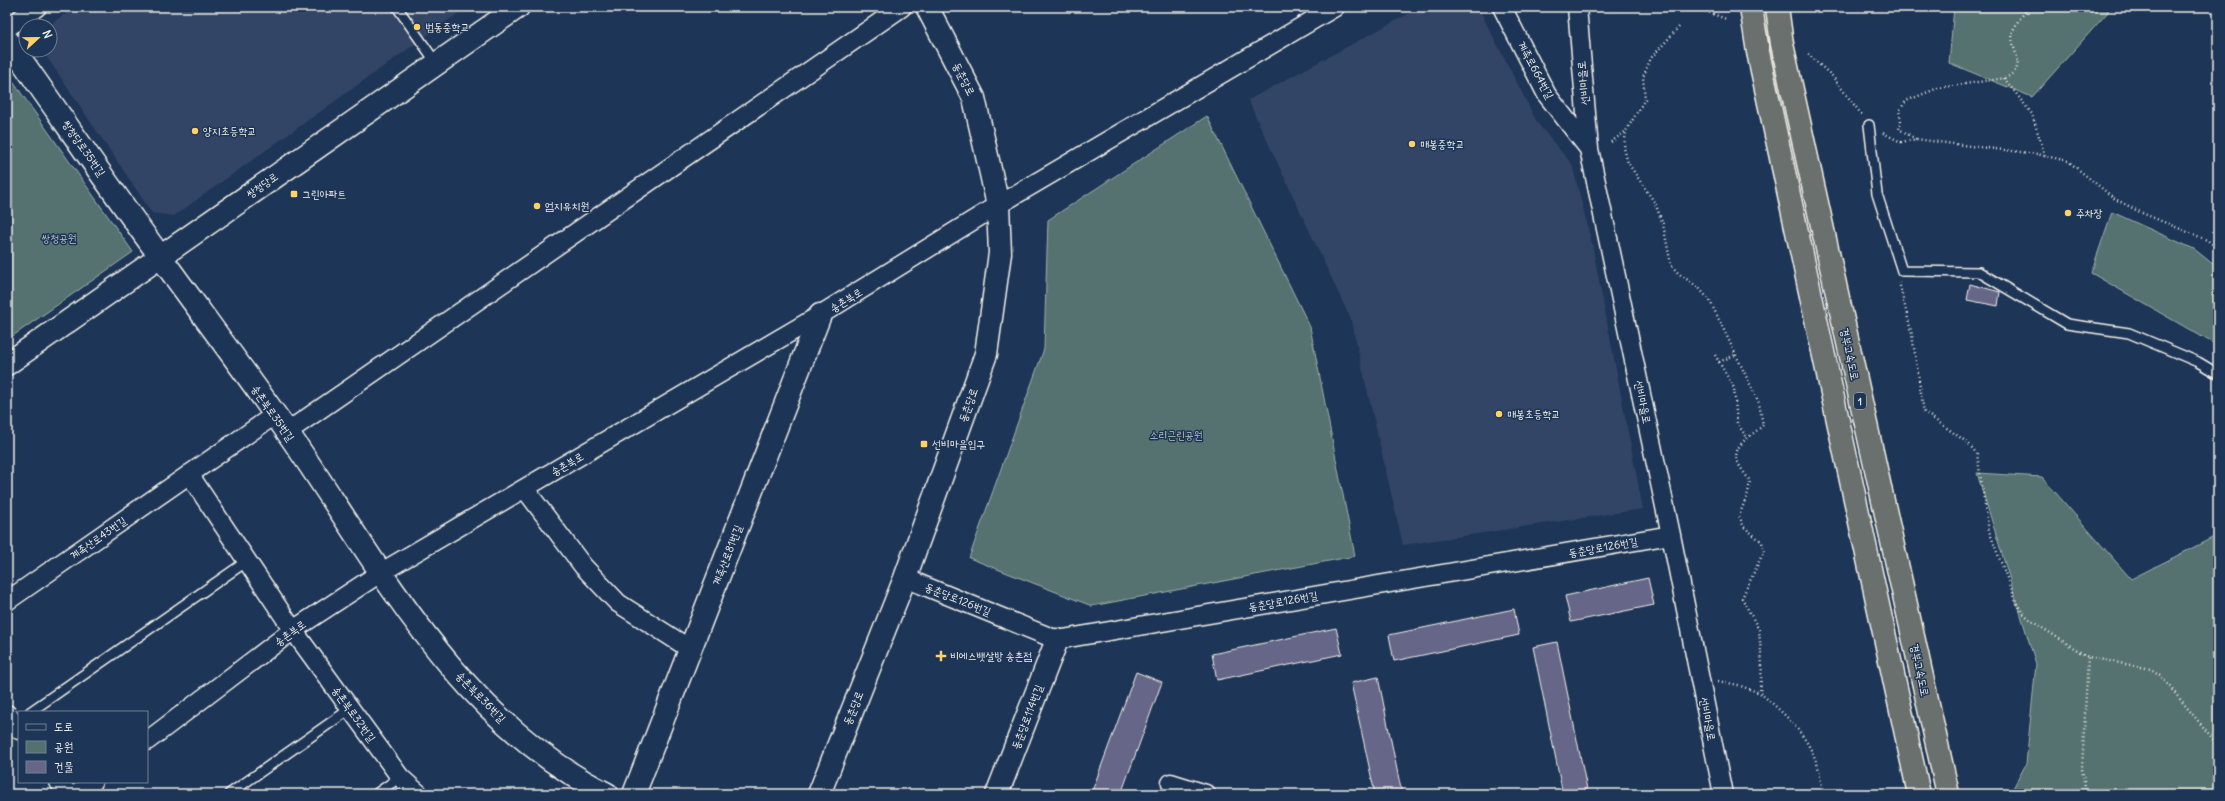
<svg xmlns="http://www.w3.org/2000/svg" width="2225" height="801" viewBox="0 0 2225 801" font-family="Delius,'Poor Story',sans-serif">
<rect width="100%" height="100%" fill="#1d3557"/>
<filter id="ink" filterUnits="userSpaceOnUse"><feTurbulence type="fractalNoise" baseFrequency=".025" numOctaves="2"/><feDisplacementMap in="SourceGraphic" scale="8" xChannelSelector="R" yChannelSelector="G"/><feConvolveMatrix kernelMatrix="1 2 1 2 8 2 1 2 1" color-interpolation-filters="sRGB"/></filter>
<g filter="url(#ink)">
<path fill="#346" d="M75,7H467L174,216L152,213L42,50H50V26H48Z
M1421,7H1478L1538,124L1572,164L1592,244L1643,509L1403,545L1351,320L1248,100Z"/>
<path fill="#54716f" stroke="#a4b1ac" d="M1954,7H2109L2108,12L2032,97L1949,63Z
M7,73L133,252L7,340Z
M1207,116L1310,327L1355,556L1092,606L969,558L1044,349L1048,220Z
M2112,212L2194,249L2218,268V346L2091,273Z
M1977,473L2042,477L2131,579L2218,535V794H2010L2026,764L2036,664Z"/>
<path fill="#666689" stroke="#f4f1e8" d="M1970,284L2000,292L1998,306L1967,300Z
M1648,578L1654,605L1571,622L1565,596Z
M1514,609L1519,635L1394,661L1389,635Z
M1336,628L1342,654L1217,680L1212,654Z
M1557,642L1588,794H1563L1533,647Z
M1136,672L1162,682L1121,794H1091Z
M1378,677L1402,794H1375L1351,683Z"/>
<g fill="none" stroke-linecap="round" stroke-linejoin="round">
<g stroke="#f4f1e8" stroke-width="12">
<path id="service" d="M397,7L437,64
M1869,125L1877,194L1902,271L1979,272L2067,324L2129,333L2198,362L2218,374
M30,712L247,561
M229,794L350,709
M376,794L400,777"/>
</g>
<g stroke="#f4f1e8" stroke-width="21">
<path id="minor" d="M1502,7L1547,95L1589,149
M1577,7L1589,149L1671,535L1723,794
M7,28L37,7
M287,432L902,7
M189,474L293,630L400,777L419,794
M525,489L583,566L618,603L690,649
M905,578L1057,640L1671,535
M7,601L276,414
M7,714L19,730
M147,741L293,630L380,573L820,315L998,205L1335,7
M59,782L68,794
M1171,783L1206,794
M77,794L93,782"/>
</g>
<g stroke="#f4f1e8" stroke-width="25">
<path id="tertiary" d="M7,40C59,113 109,187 162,259C199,310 237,361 274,413C371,548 450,716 607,794"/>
</g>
<g stroke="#f4f1e8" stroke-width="25">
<path id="secondary" d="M7,364L518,7
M634,794L820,315
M819,794L905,578L986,354L1000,253L998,205L974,98L927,7
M997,794L1057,640"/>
</g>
<g stroke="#f4f1e8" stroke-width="25">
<path id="motorway" d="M1751,7L1758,52L1919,794
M1777,7L1782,44L1809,167L1948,794"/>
</g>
<path stroke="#f4f1e8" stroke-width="2.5" stroke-dasharray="1 3" stroke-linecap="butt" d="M1594,10L1674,7L1700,9L1726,19
M1679,27L1651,58L1643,77L1645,99L1626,131L1624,148L1628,163L1655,203L1663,224L1671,265L1678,273L1699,288L1710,301L1759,403L1763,425C1754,435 1732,444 1737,460C1739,467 1746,475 1750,481L1748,493L1739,516L1744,527L1762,542L1764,551L1742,598L1759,630L1762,665L1760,693C1783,712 1805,732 1816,761C1820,771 1821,783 1823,794
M1808,54L1832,76L1862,115
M2004,78L2032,114L2045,156
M1883,133L1901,142L1916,139L1946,143L2037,154L2068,161L2115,199L2142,213L2207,240L2218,248
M1916,139L1899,129L1901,121L1899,111L1906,101L1938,88L2005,78C2031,66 2008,50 2013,31C2015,23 2024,14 2029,7
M1611,142L1626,131
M1899,282L1912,335L1924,412L1968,443L1977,454L1989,531L2017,604L2023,613L2033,622L2088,657L2151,669L2160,675L2218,745
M1715,355L1734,388L1737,423L1747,438
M1719,362L1737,354
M1718,681L1738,685L1760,693
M2086,794L2082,769L2088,657"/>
<use href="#service" stroke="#1d3557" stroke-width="9"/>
<use href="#minor" stroke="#1d3557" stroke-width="18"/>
<use href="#tertiary" stroke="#1d3557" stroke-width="22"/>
<use href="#secondary" stroke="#1d3557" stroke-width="22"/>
<use href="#motorway" stroke="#6b706d" stroke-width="22"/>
</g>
</g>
<g fill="#ffd166" stroke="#1d3557" stroke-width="1.5">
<circle cx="417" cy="27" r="4"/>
<circle cx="195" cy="131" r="4"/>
<circle cx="1412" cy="144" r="4"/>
<rect x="290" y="190" width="8" height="8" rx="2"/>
<circle cx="537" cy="206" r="4"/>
<circle cx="2068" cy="213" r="4"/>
<circle cx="1499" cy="414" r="4"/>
<rect x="920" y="440" width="8" height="8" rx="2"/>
<path d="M939 650h4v4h4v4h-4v4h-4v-4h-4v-4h4z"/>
</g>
<g text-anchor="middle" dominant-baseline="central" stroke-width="3" stroke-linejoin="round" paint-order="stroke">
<rect fill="#1d3557" stroke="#b4b9bc" stroke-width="1" x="1854" y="393" width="12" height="16" rx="3"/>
<g font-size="10" font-weight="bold" fill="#f4f1e8">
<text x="1860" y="401">1</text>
</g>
<g font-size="11" fill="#f4f1e8" stroke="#1d3557" text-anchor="start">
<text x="425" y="27">법동중학교</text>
<text x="203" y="131">양지초등학교</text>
<text x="1420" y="144">매봉중학교</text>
<text x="302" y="194">그린아파트</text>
<text x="545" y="206">엄지유치원</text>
<text x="2076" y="213">주차장</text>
<text x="1507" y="414">매봉초등학교</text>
<text x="932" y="444">선비마을입구</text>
<text x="950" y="656">비에스뱃살방 송촌점</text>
</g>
<g font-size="11" fill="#f4f1e8" stroke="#1d3557">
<text transform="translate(1536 70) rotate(62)">계족로664번길</text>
<text transform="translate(964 79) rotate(63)">동춘당로</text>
<text transform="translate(1583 83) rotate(-95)">선비마을로</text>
<text transform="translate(84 148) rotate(55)">쌍청당로35번길</text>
<text transform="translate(262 185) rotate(-35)">쌍청당로</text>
<text transform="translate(846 300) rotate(-32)">송촌북로</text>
<text transform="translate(1850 354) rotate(78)">경부고속도로</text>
<text transform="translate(1643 402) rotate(78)">선비마을로</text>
<text transform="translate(968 405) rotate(-70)">동춘당로</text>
<text transform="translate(273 413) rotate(55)">송촌북로35번길</text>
<text transform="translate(567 464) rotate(-30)">송촌북로</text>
<text transform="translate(98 538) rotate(-35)">계족산로43번길</text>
<text transform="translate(1603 547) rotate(-10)">동춘당로126번길</text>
<text transform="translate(727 555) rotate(-69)">계족산로81번길</text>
<text transform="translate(958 599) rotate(22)">동춘당로126번길</text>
<text transform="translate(1283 601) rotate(-10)">동춘당로126번길</text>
<text transform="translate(290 633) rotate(-36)">송촌북로</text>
<text transform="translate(1920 670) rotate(78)">경부고속도로</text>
<text transform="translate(481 697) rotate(46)">송촌북로36번길</text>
<text transform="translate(853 708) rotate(-68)">동춘당로</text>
<text transform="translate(354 714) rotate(54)">송촌북로32번길</text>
<text transform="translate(1027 717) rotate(-69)">동춘당로114번길</text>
<text transform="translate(1708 719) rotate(79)">선비마을로</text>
</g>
<g font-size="11" fill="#bcc4be" stroke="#1d3557">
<text x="59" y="238">쌍청공원</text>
<text x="1176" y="435">소리근린공원</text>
</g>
</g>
<rect width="2225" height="801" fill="none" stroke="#1d3557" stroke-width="24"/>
<rect x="12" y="12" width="2201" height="777" fill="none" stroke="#f4f1e8" stroke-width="1.5" filter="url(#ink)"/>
<rect x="18" y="711" width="130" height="72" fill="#1d3557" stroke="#738091"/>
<rect x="26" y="724" width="20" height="6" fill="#1d3557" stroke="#738091"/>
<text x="54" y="731" font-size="12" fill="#f4f1e8">도로</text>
<rect x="26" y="741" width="20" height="12" fill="#54716f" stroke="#738091"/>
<text x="54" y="751" font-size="12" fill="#f4f1e8">공원</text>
<rect x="26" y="761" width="20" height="12" fill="#666689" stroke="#738091"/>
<text x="54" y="771" font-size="12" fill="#f4f1e8">건물</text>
<g transform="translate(38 38) rotate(68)"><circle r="19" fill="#1d3557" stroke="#738091"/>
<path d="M0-3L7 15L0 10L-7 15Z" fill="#ffd166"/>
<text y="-6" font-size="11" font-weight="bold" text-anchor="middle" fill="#f4f1e8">N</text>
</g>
</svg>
